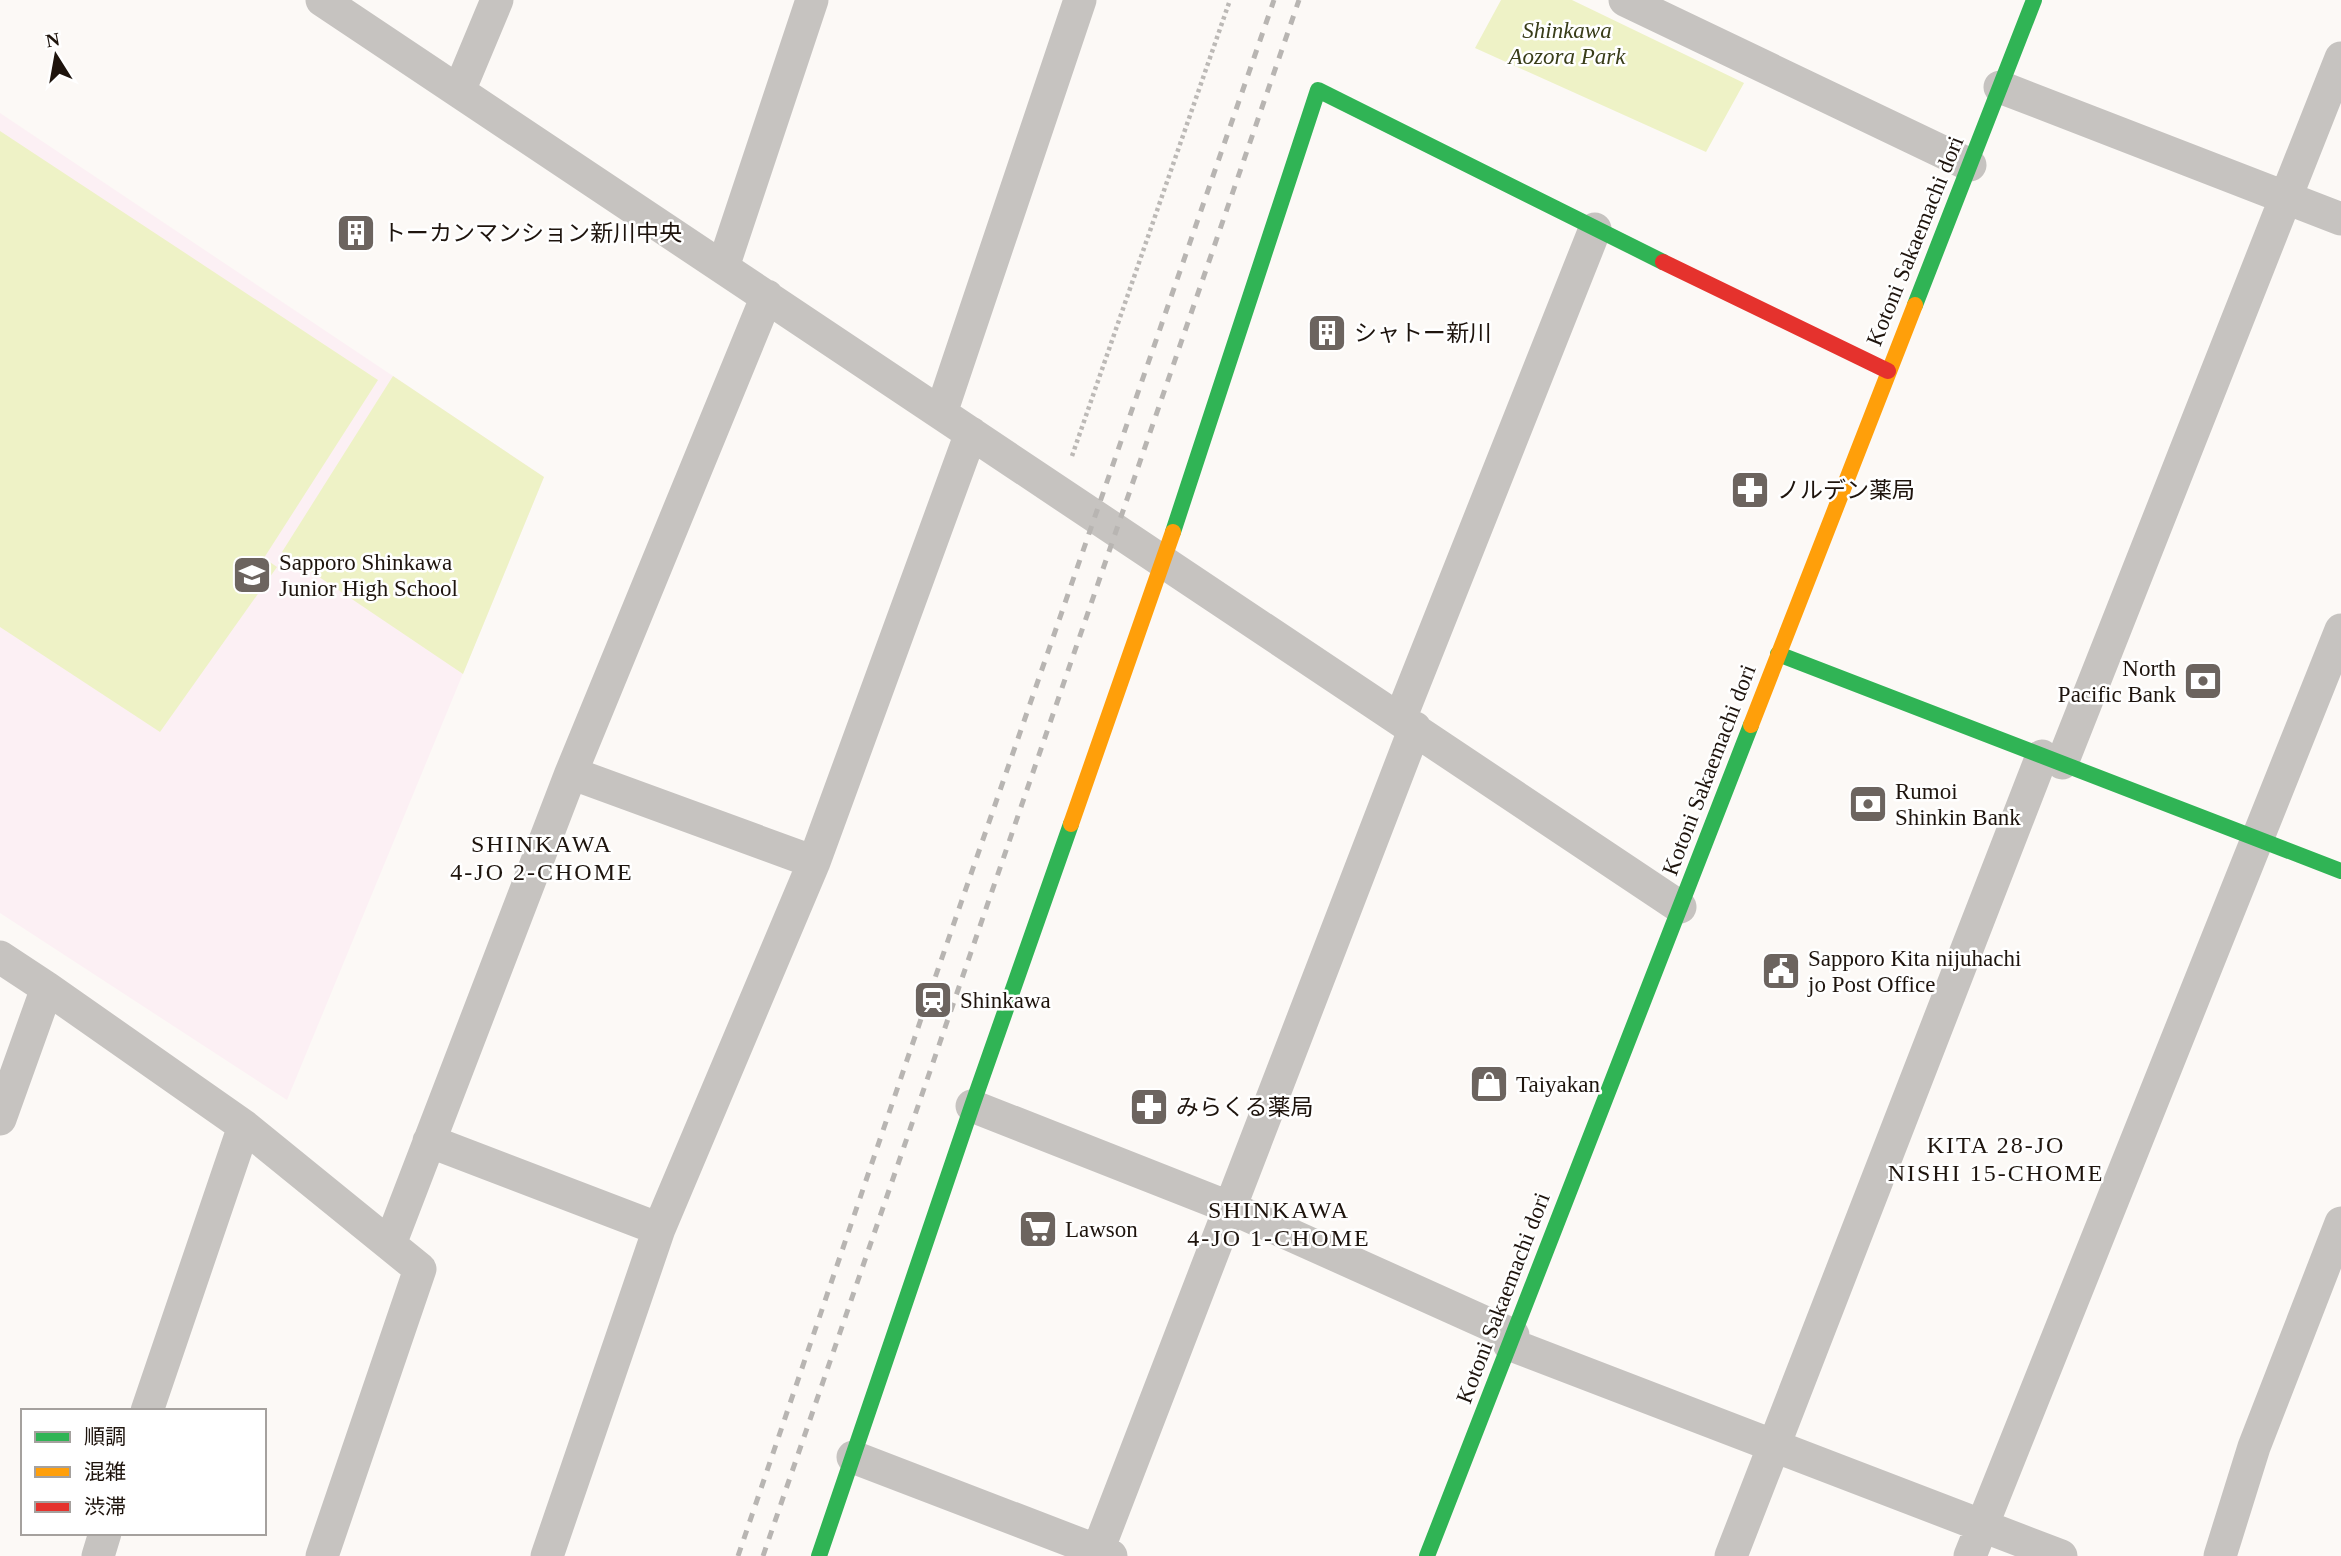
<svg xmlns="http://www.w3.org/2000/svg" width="2341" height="1556" viewBox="0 0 2341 1556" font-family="'Times New Roman','Noto Sans JP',serif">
<rect width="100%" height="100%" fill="#fcf9f6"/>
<path fill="#fcf0f4" d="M0,113L544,477L287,1100L0,913Z"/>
<path fill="#eef2c6" d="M1501,0H1572L1744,83L1706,152L1475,48Z
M0,131L378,380L264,558L277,567L160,732L0,627Z
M393,376L544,477L463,674L282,552Z"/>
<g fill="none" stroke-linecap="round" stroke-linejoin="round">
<path stroke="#bcb9b6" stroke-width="4.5" stroke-dasharray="3.5 3.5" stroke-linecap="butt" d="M1072,456L1230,0"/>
<path stroke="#c6c3c0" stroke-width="33" d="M322,0L1680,907
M1625,0L1970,165
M2000,87L2341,219
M459,91L497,0
M723,267L812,0
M941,413L1080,0
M1400,719L1595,229
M2062,763L2341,58
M571,773L814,862
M0,957L47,988L0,1119
M47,988L244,1126L420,1269L322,1556
M972,1106L1231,1208L1513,1335
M429,1141L659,1229
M390,1244L571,773L767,296
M1509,1344L2061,1556
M147,1411L244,1126
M853,1457L1111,1556
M1098,1550L1415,728
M98,1556L105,1533
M547,1556L659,1229L814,862L971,433
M1731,1556L2042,756
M1970,1556L2341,630
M2220,1556L2254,1447L2341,1223"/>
<path stroke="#30b455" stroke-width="16" d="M1915,305L2034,0
M1173,532L1318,90L1663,262
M1778,654L2341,871
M819,1556L972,1106L1071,824
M1427,1556L1751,725"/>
<path stroke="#ff9f0a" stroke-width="16" d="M1751,725L1915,305
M1071,824L1173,532"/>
<path stroke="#e5322d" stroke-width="16" d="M1663,262L1888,371"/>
<path stroke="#b8b5b2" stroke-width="5" stroke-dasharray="9 9" stroke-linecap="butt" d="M738,1556L936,975L1274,0
M763,1556L1299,0"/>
</g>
<defs>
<g id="building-square" transform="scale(2.0125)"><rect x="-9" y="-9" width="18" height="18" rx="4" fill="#6c645f" stroke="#fff"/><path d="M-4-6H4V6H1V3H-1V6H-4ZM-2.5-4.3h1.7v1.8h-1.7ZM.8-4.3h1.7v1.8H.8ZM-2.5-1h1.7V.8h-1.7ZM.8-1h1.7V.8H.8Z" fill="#fff"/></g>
<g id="pharmacy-square" transform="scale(2.0125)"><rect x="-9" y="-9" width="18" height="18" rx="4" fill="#6c645f" stroke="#fff"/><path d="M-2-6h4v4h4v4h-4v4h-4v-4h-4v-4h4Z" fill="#fff"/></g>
<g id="school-square" transform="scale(2.0125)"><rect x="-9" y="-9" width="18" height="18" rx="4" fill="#6c645f" stroke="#fff"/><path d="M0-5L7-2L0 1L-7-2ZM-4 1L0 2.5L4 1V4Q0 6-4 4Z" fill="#fff"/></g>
<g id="bank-square" transform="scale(2.0125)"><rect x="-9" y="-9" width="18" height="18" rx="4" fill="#6c645f" stroke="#fff"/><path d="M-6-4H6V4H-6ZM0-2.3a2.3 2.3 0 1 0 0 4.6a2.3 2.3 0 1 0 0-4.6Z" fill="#fff"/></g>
<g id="civic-square" transform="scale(2.0125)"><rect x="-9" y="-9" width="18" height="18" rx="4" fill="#6c645f" stroke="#fff"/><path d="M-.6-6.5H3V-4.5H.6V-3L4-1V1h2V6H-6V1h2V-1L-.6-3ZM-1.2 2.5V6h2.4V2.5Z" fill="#fff"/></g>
<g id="station-square" transform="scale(2.0125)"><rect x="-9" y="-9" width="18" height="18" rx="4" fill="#6c645f" stroke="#fff"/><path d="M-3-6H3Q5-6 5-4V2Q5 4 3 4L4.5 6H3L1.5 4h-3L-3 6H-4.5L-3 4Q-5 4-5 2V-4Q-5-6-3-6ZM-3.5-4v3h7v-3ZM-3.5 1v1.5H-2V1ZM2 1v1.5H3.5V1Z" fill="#fff"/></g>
<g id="shop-square" transform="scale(2.0125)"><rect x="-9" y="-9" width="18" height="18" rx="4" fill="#6c645f" stroke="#fff"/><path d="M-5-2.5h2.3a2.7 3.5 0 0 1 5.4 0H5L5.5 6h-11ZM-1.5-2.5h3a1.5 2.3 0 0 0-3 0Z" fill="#fff"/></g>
<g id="supermarket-square" transform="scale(2.0125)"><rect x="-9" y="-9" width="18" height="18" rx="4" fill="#6c645f" stroke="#fff"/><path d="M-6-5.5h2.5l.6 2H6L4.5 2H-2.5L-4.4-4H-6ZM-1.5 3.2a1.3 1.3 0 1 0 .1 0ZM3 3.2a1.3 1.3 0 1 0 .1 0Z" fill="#fff"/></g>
</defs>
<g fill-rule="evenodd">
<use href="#building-square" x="356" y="233"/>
<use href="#building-square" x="1327" y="333"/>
<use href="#pharmacy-square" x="1750" y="490"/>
<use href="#school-square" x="252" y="575"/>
<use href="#bank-square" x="2203" y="681"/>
<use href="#bank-square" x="1868" y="804"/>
<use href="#civic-square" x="1781" y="971"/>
<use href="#station-square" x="933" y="1000"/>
<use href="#shop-square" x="1489" y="1084"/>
<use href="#pharmacy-square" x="1149" y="1107"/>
<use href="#supermarket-square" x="1038" y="1229"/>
</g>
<g text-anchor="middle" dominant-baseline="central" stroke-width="5" stroke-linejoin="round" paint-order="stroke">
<g font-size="23" font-style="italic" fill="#393d19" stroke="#fff">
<text x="1567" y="30">Shinkawa<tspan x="1567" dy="26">Aozora Park</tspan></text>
</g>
<g font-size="23" fill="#1e140d" stroke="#fff" text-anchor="start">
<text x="383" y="233">トーカンマンション新川中央</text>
<text x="1354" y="333">シャトー新川</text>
<text x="1777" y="490">ノルデン薬局</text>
<text x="279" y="562">Sapporo Shinkawa<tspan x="279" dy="26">Junior High School</tspan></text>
<text x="2176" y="668" text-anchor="end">North<tspan x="2176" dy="26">Pacific Bank</tspan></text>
<text x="1895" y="791">Rumoi<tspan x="1895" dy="26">Shinkin Bank</tspan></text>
<text x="1808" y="958">Sapporo Kita nijuhachi<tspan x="1808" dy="26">jo Post Office</tspan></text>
<text x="960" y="1000">Shinkawa</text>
<text x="1516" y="1084">Taiyakan</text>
<text x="1176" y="1107">みらくる薬局</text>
<text x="1065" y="1229">Lawson</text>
</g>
<g font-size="23" fill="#1e140d" stroke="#fff">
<text transform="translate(1915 241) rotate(-68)">Kotoni Sakaemachi dori</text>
<text transform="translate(1709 770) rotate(-69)">Kotoni Sakaemachi dori</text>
<text transform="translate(1503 1298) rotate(-69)">Kotoni Sakaemachi dori</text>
</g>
<g font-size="24" letter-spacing="2" fill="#1e140d" stroke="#fff">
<text x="542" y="844">SHINKAWA<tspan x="542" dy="28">4-JO 2-CHOME</tspan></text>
<text x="1996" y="1145">KITA 28-JO<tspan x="1996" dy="28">NISHI 15-CHOME</tspan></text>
<text x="1279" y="1210">SHINKAWA<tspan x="1279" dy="28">4-JO 1-CHOME</tspan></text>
</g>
</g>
<rect x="21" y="1409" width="245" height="126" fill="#ffffff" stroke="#a5a19e" stroke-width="2"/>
<rect x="35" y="1432" width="35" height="10" fill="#30b455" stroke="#a5a19e" stroke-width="2"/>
<text x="84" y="1444" font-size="21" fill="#1e140d">順調</text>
<rect x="35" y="1467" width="35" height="10" fill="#ff9f0a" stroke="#a5a19e" stroke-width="2"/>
<text x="84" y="1479" font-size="21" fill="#1e140d">混雑</text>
<rect x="35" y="1502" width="35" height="10" fill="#e5322d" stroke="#a5a19e" stroke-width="2"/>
<text x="84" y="1514" font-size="21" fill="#1e140d">渋滞</text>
<g transform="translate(56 56) rotate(349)" stroke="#ffffff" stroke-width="5" paint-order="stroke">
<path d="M0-5L12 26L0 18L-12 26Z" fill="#1e140d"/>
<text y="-10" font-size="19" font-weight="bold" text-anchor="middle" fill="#1e140d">N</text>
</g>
</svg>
